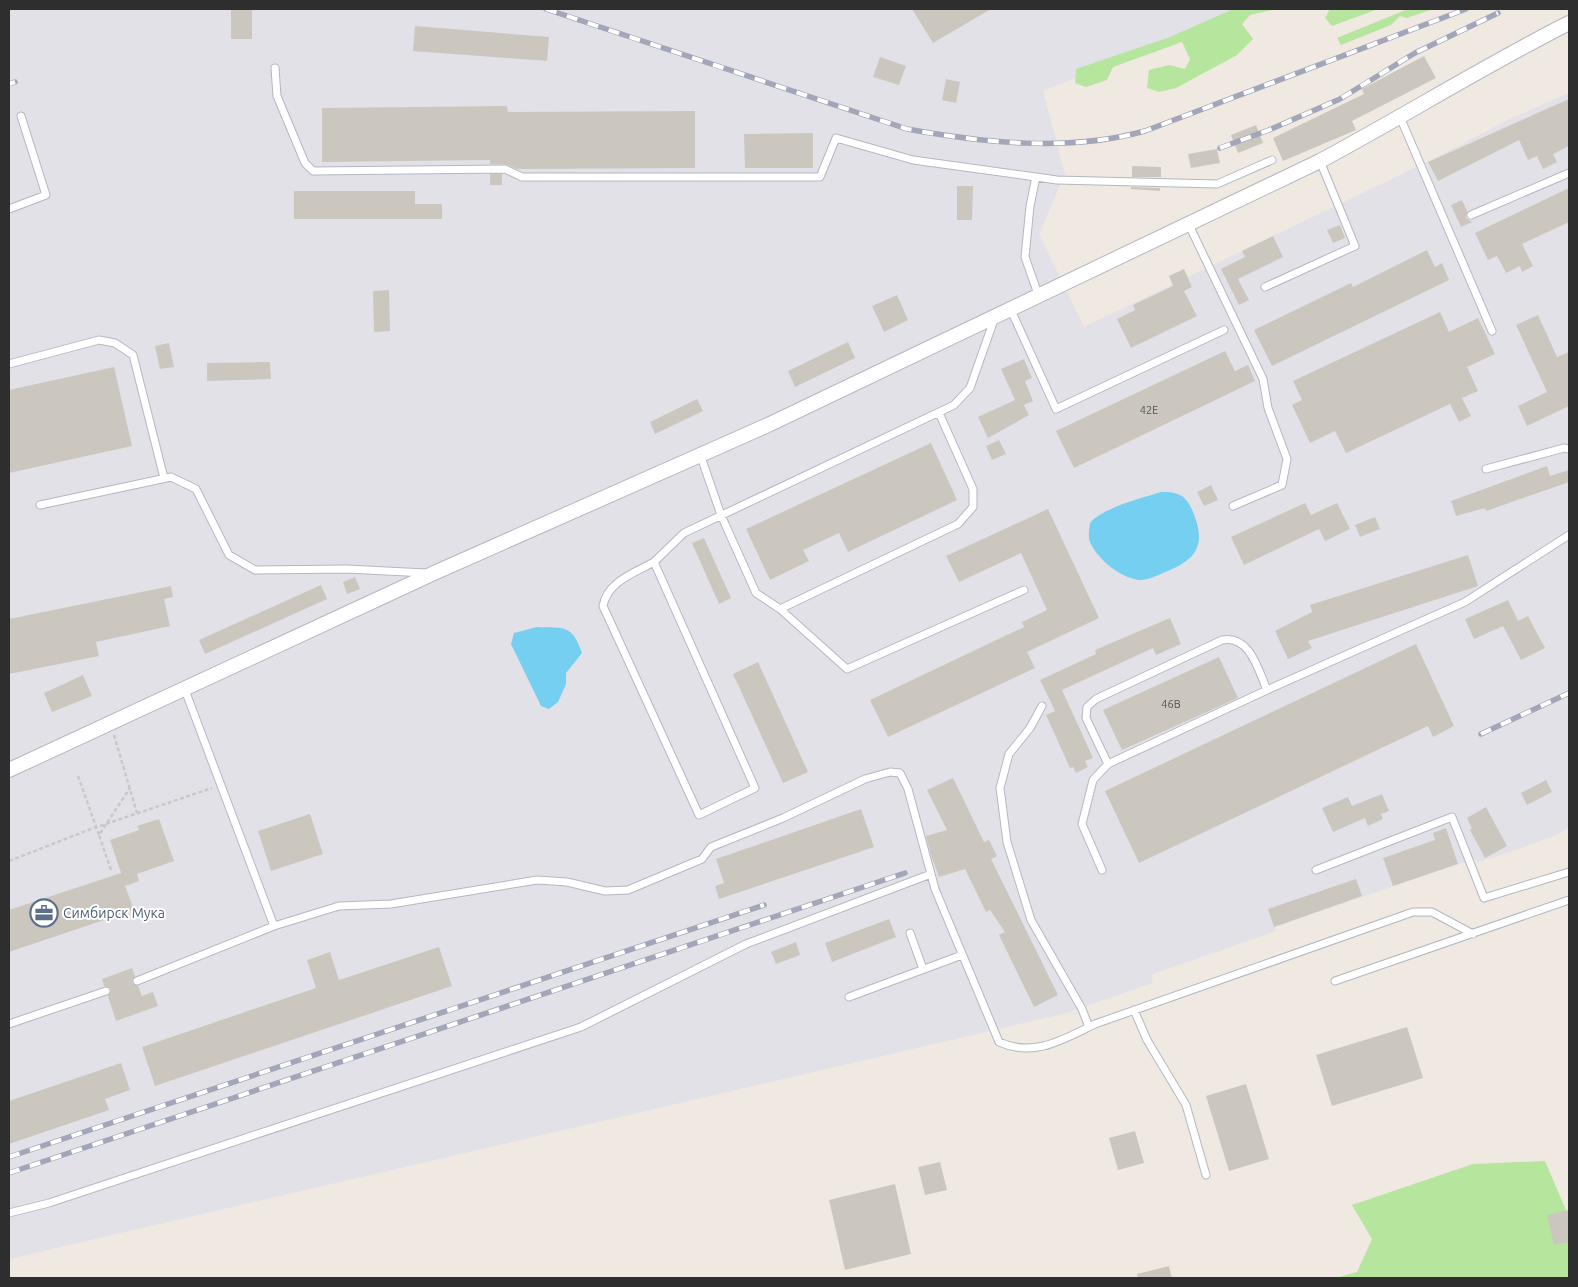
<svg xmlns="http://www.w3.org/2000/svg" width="1578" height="1287" viewBox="0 0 1578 1287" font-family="Ubuntu,sans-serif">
<rect width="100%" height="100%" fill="#efe9e1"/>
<path fill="#e3e1e8" d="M9,9H1254L1043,91L1065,174L1039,234L1084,327L1431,160L1510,119L1569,93V826L1557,835L1510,852L1477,862L1476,860L1458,864L1275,927L1276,931L1153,974L1152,983L1067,1013L9,1259Z"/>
<path fill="#b6e59e" d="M1233,9H1276L1250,15L1242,24L1253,39L1237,55L1176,88L1159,92L1147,88L1149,70L1169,65L1185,69L1190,59L1182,42L1113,67L1107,80L1086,87L1075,83L1076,69L1170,37Z
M1330,9H1378L1332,26L1325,18Z
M1408,9H1433L1407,18L1400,16L1391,25L1341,45L1337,38Z
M1545,1161L1569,1217V1278H1335L1357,1272L1372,1239L1352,1205L1473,1164Z"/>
<path fill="#75cff0" d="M1161,492C1178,491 1187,496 1193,512C1207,546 1196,560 1163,573C1154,577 1144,582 1134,579C1117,575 1097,558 1090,542C1088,537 1089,529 1090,523C1102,508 1142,498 1161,492Z
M537,627C564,628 572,624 582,653L566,673V684L558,702L549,709L541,706L511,644L514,633Z"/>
<path fill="#cbc7bf" d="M231,9H252V39H231Z
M912,9H991L933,43Z
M415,26L549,37L547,61L413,51Z
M1424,56L1436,78L1352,121L1356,130L1283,161L1273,138L1364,94L1362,89Z
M880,57L906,66L899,85L873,77Z
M946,79L960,82L956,103L942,100Z
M1569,99V146L1553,154L1557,162L1543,169L1537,156L1528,160L1519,140L1438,181L1428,162Z
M507,106L508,112L695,111V168L517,169L505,164H490V160L322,162V108Z
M1256,125L1263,143L1238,153L1231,135Z
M813,133V168H745L744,134Z
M1217,149L1220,163L1191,168L1188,154Z
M1132,166L1161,167V177H1132Z
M490,174H502V185H490Z
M957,186H973L972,220H957Z
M1131,187L1160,188V191L1131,189Z
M1569,188V222L1522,244L1533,266L1522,272L1520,266L1506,273L1497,256L1488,260L1475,233Z
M294,191H415V204H442V219H294Z
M1462,200L1467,211L1466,218L1472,222L1461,227L1451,205Z
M1340,225L1345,238L1333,243L1327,230Z
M1273,236L1283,257L1238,279L1249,300L1239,305L1221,269L1245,257L1242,251Z
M1427,250L1435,267L1442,263L1449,280L1272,366L1254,330L1351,283L1353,287Z
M1184,269L1192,287L1184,291L1197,316L1131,348L1117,319L1135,310L1133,305L1173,286L1169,276Z
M389,290L390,331L374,332L373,291Z
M897,295L908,320L884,332L872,306Z
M1440,312L1449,332L1478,318L1495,354L1467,367L1478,391L1462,398L1471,416L1459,422L1450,404L1346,453L1335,431L1310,443L1292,405L1302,400L1293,381Z
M1538,315L1557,357L1569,352V406L1527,426L1518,406L1547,392L1516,325Z
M848,342L855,358L795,387L788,371Z
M169,343L174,367L160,369L155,346Z
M1225,351L1235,371L1248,365L1255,381L1074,468L1056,431Z
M1024,359L1032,378L1025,381L1033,401L1024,405L1029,415L988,438L978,417L1015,400L1001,369Z
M270,362L271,379L207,381V363Z
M114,367L132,446L9,473V390Z
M697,399L703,411L655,434L650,422Z
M999,440L1006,454L992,460L986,446Z
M931,443L957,500L848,552L839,533L803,550L809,561L770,580L746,529Z
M1547,466L1550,476L1569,470V482L1486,511L1485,508L1456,516L1451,501Z
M1211,485L1218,500L1204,506L1197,492Z
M1305,503L1311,515L1337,503L1350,529L1325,541L1319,529L1244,565L1231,537Z
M1048,509L1099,618L1027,652L1035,668L888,737L870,700L1024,627L1022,622L1047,610L1021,553L959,582L946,556Z
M1375,517L1380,529L1360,537L1355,525Z
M704,538L731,598L719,604L692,543Z
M1468,555L1478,586L1308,641L1312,648L1288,659L1275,631L1312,612L1310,605Z
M355,577L360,589L347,594L343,582Z
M321,585L327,599L205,654L199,640Z
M171,586L173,597L164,599L170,626L96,642L99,656L9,674V619Z
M1508,600L1518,621L1528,616L1545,648L1521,660L1503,626L1474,639L1465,619Z
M1170,618L1181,644L1156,655L1153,648L1062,690L1093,758L1085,761L1088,767L1076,773L1073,767L1070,768L1046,715L1055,711L1040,680L1096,654L1095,650Z
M1416,644L1454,726L1433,737L1428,726L1139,863L1105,791Z
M1219,657L1238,698L1122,750L1103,710Z
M758,662L808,772L783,783L733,674Z
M83,675L92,696L52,712L44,693Z
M953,778L984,842L989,840L997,856L991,859L1058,995L1034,1007L999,935L1005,932L990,910L986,912L965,869L939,877L931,855L926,836L947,830L927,790Z
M1546,780L1552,792L1527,805L1521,793Z
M1382,794L1389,811L1381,814L1383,819L1368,826L1365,818L1333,832L1322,808L1348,797L1352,806Z
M1486,807L1507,846L1485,858L1470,830L1472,828L1467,818Z
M861,809L874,847L719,899L715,886L724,883L716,859Z
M310,814L323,854L271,871L258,831Z
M159,819L174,861L137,874L139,881L125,886L134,910L9,952V910L121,873L110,840L139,830L137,826Z
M1446,828L1458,864L1393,886L1383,858L1435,840L1433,833Z
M1356,879L1362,896L1274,927L1268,909Z
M889,919L896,937L832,962L825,943Z
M796,942L800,955L776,964L771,952Z
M439,947L452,986L155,1086L142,1047L316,988L307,960L330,952L339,980Z
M132,968L135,976L132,983L138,986L142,996L153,992L158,1006L116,1021L108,996L111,989L104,986L102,979Z
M1407,1027L1423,1078L1332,1106L1316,1055Z
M121,1063L130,1090L105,1099L109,1110L9,1144V1101Z
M1246,1084L1269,1159L1229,1171L1206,1096Z
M1135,1131L1144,1163L1118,1170L1109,1138Z
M940,1162L947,1190L925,1195L918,1167Z
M895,1184L911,1254L845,1270L829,1200Z
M1569,1210V1242L1554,1245L1547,1215Z
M1169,1266L1172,1278H1138L1137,1274Z"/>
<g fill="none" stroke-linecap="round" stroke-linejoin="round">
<g stroke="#b4b7c1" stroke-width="9">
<path id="lane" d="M275,68L277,96L305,163L313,171L505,169L522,177H820L836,138L913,160L1036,177L1030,206L1025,257L1038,294
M1400,117L1492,331
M1036,177L1057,180L1217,184L1272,160
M9,209L46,195L21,116
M1471,215L1569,173
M1188,223L1263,379L1268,408L1287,459L1282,485L1233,506
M1265,287L1355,246L1320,161
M1010,308L1056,409L1224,330
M9,364L99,340L115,343L133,355L164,478
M700,454L721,515L756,593L780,609L958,524L973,507V489L939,413
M1486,469L1564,448L1569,449
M40,505L171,477L196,489L229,555L255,570L347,569L426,573
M654,562C634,573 607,582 603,606L699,815L755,788L654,562L684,533L954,405L970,388L995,317
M780,609L847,669L1024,590
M1042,706L1030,728L1009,754L1000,788L1007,842L1031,920L1082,1009L1089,1027
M1108,764L1086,718L1087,707L1096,699L1222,640C1250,635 1258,669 1267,690
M1102,870L1082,824L1093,780L1108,764L1267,690L1465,602L1569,535
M1316,870L1452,817L1484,898L1569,872
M274,926L339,906L391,904L537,880L567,882L605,891L628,890L702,859L711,847L783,818L865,779L890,772L900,773L908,789L935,889L999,1042C1034,1058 1064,1039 1095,1024L1413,912H1432L1473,934
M910,933L923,969
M137,981L274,926L185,690
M1335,981L1569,900
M849,997L962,955
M1134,1010L1147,1040L1186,1105L1206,1175
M9,1024L106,991
M9,1213L49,1203L581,1027L746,944L931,874"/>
</g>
<g stroke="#b4b7c1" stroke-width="16">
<path id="street" d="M9,770L434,573L768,425L1320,161C1404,116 1484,66 1569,23"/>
</g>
<path stroke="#c9c9c9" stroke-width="2.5" stroke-dasharray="4 2.5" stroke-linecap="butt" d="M114,735L137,813
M78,776L99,835
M9,861L91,829L212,788
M111,870L99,835L130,788"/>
<use href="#lane" stroke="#fff" stroke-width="7"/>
<use href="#street" stroke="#fff" stroke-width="14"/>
<g stroke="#a3a6b8" stroke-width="5.5">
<path id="rail" d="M546,9L907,129C985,143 1069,152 1145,131L1466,9
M9,84L15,82
M1220,148L1269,130L1340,99L1415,53L1498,13
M1481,734L1569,693
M9,1157L764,905
M9,1173L905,873"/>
</g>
<use href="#rail" stroke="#fff" stroke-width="4" stroke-dasharray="11" stroke-linecap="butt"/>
</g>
<defs>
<g id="office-ring" transform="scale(1.4375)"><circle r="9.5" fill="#fff" stroke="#5c6f8a" stroke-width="1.5"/><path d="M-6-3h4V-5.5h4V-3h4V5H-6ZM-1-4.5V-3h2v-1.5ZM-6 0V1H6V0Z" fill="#5c6f8a"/></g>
</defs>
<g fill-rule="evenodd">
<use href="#office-ring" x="44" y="913"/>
</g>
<g text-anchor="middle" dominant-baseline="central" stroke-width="4" stroke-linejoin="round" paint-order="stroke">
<g font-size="11" fill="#555452">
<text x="1149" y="410">42Е</text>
<text x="1171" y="704">46В</text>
</g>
<g font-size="14" fill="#4e5e75" stroke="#fff" text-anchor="start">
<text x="63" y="913">Симбирск Мука</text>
</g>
</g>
<rect width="1578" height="1287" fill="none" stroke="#2e2e2e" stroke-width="20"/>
</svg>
